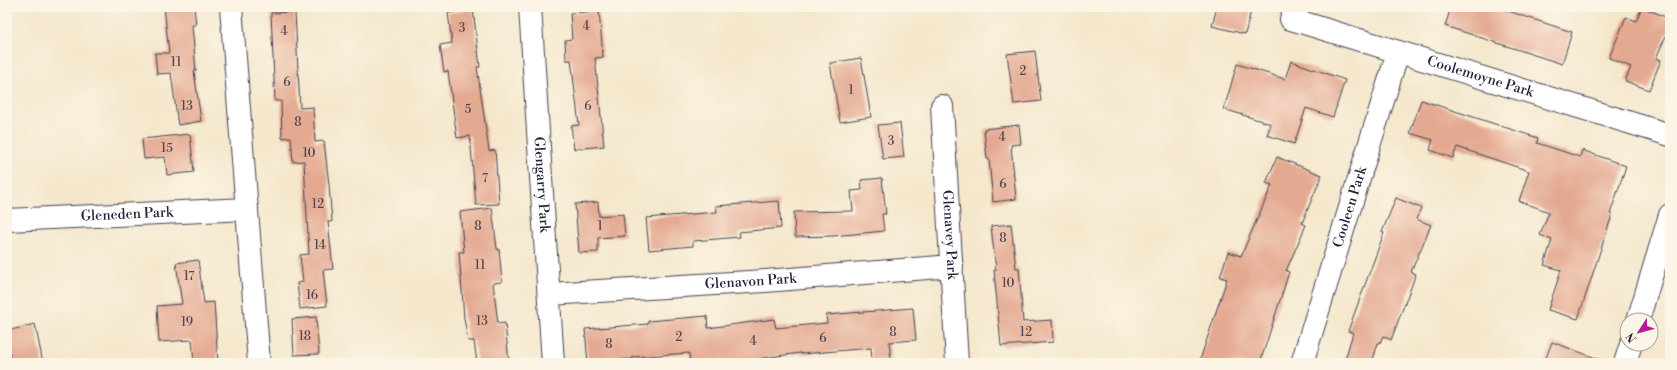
<svg xmlns="http://www.w3.org/2000/svg" width="1677" height="370" viewBox="0 0 1677 370" font-family="'Libre Bodoni',serif">
<rect width="100%" height="100%" fill="#fcf5e5"/>
<filter id="ink" filterUnits="userSpaceOnUse"><feTurbulence type="fractalNoise" baseFrequency=".025" numOctaves="2"/><feDisplacementMap in="SourceGraphic" scale="8" xChannelSelector="R" yChannelSelector="G"/><feConvolveMatrix kernelMatrix="1 2 1 2 8 2 1 2 1" color-interpolation-filters="sRGB"/></filter>
<filter id="wash" filterUnits="userSpaceOnUse"><feTurbulence type="fractalNoise" baseFrequency=".012" numOctaves="4" result="noise"/><feDisplacementMap in="SourceGraphic" scale="16" xChannelSelector="R" yChannelSelector="G"/><feGaussianBlur stdDeviation="0.9" result="paint"/><feColorMatrix in="noise" values="0 0 0 0 0 0 0 0 0 0 0 0 0 0 0 0 0 1.4 0 .05"/><feComposite in="paint" operator="in"/></filter>
<g filter="url(#wash)">
<rect width="100%" height="100%" fill="#f4e7cc"/>
<g id="blocks">
<path fill="#e4a991" d="M164,7H194L196,25H192L196,71H194L201,121L178,125L171,73L157,74L155,53H169Z
M1217,7H1252L1245,34L1212,26Z
M1451,7H1496L1572,32L1562,64L1445,26Z
M1642,7L1670,19V27L1656,58L1661,60L1649,90L1625,81L1631,67L1609,58L1626,17L1636,21Z
M473,9L480,67H477L489,151L495,150L499,204L476,205L470,136L457,138L448,71L444,72L440,45L452,43L448,13Z
M599,11L603,57L595,58L604,146L574,149L571,126L579,125L571,60H566L565,40L572,39L570,13Z
M295,12L300,108L313,107L315,142L324,141L329,185L332,222H328L333,269L323,270L327,306L300,309L297,283L303,282L300,255L309,254L304,161L293,162L291,137L282,138L281,101H275L271,13Z
M1035,51L1041,101L1014,104L1007,54Z
M861,58L871,117L840,122L830,63Z
M1291,61L1345,80L1333,117L1306,108L1294,144L1267,135L1271,124L1224,109L1237,64L1285,79Z
M1421,100L1538,138L1537,143L1580,157L1582,150L1626,166L1610,214L1612,215L1578,319L1548,310L1561,270L1544,265L1552,240L1540,235L1549,212L1519,201L1529,171L1457,147L1453,158L1430,150L1433,140L1410,133Z
M900,123L904,157L883,159L878,125Z
M1019,125L1021,144L1011,145L1016,199L993,202L989,159H987L984,129Z
M190,134L194,172L167,175L165,157L144,159L142,139Z
M1277,157L1322,175L1302,223L1306,225L1286,271L1289,272L1260,363H1199L1227,279L1220,277L1228,252L1241,256L1272,185L1266,183Z
M882,178L886,214H882L884,231L833,236L795,237L794,212L853,211L851,191L862,190L861,180Z
M1396,198L1421,208L1416,219L1431,225L1411,272L1416,274L1391,340L1383,336L1380,343H1378L1372,363H1344L1353,333L1348,331L1384,233L1382,232Z
M779,201L781,228L739,232L740,237L693,241V246L649,250L646,218L717,212L716,206Z
M598,202L599,216L623,214L625,236L598,238V252L579,253L575,204Z
M492,208L497,249H499L502,282L493,283L498,324L505,323L509,363H477L474,341H468L464,318L459,252H464L460,212Z
M1011,224L1016,268H1019L1023,322L1052,320L1053,342L1001,346L994,270H996L991,226Z
M198,260L204,303L214,302L218,363H194L192,340L159,342L157,306L182,304L176,263Z
M913,308L916,340L889,342L891,359L872,360L871,348L801,354V353L762,358L763,363H690L689,353L633,357V359L612,361V363H588L585,329L648,324V321L707,316L708,328L774,319L776,328L827,323L826,315Z
M316,317L319,354L294,355L292,319Z
M35,324L43,363H12L7,340V331Z
M1552,342L1604,361L1603,363H1544Z"/>
</g>
</g>
<g filter="url(#ink)">
<use href="#blocks" fill-opacity="0" stroke="#424051" stroke-width="1"/>
<g fill="none" stroke-linecap="round" stroke-linejoin="round">
<g stroke="#424051" stroke-width="24">
<g id="minor">
<path d="M231,7L259,363"/>
<path id="s1" d="M530,7L553,363"/>
<path id="s2" d="M1291,19L1670,135"/>
<path id="s3" d="M942,106L957,363"/>
<path id="s4" d="M7,220L247,209"/>
<path id="s5" d="M549,294L765,281L952,266"/>
<path d="M1638,320L1670,215"/>
<path id="s6" d="M1302,363L1398,52"/>
<path d="M1625,363L1631,344"/>
</g>
</g>
<use href="#minor" stroke="#fff" stroke-width="22"/>
</g>
</g>
<g text-anchor="middle" dominant-baseline="central" stroke-width="3.5" stroke-linejoin="round" paint-order="stroke">
<g font-size="12" fill="#524450">
<text x="586" y="26">4</text>
<text x="462" y="28">3</text>
<text x="284" y="31">4</text>
<text x="176" y="62">11</text>
<text x="1023" y="71">2</text>
<text x="287" y="82">6</text>
<text x="851" y="90">1</text>
<text x="187" y="106">13</text>
<text x="588" y="106">6</text>
<text x="468" y="109">5</text>
<text x="298" y="122">8</text>
<text x="1002" y="137">4</text>
<text x="891" y="141">3</text>
<text x="167" y="148">15</text>
<text x="309" y="153">10</text>
<text x="485" y="178">7</text>
<text x="1003" y="184">6</text>
<text x="318" y="204">12</text>
<text x="478" y="226">8</text>
<text x="600" y="226">1</text>
<text x="1003" y="238">8</text>
<text x="320" y="245">14</text>
<text x="480" y="265">11</text>
<text x="189" y="276">17</text>
<text x="1008" y="283">10</text>
<text x="312" y="295">16</text>
<text x="482" y="321">13</text>
<text x="187" y="322">19</text>
<text x="893" y="332">8</text>
<text x="1026" y="332">12</text>
<text x="305" y="336">18</text>
<text x="679" y="337">2</text>
<text x="823" y="338">6</text>
<text x="753" y="341">4</text>
<text x="609" y="344">8</text>
</g>
<g font-size="14" fill="#22223b" stroke="#fcf5e5">
<text stroke="none"><textPath href="#s2" startOffset="198">Coolemoyne Park</textPath></text>
<text stroke="none"><textPath href="#s1" startOffset="178">Glengarry Park</textPath></text>
<text stroke="none"><textPath href="#s6" startOffset="163">Cooleen Park</textPath></text>
<text stroke="none"><textPath href="#s4" startOffset="120">Gleneden Park</textPath></text>
<text stroke="none"><textPath href="#s3" startOffset="129">Glenavey Park</textPath></text>
<text stroke="none"><textPath href="#s5" startOffset="202">Glenavon Park</textPath></text>
</g>
</g>
<rect width="1677" height="370" fill="none" stroke="#fcf5e5" stroke-width="24"/>
<g transform="translate(1639 332) rotate(234)"><circle r="19" fill="#fcf5e5" stroke="#a5a1a1"/>
<path d="M0-3L7 15L0 10L-7 15Z" fill="#b5179e"/>
<text y="-6" font-size="11" font-weight="bold" text-anchor="middle" fill="#22223b">N</text>
</g>
</svg>
